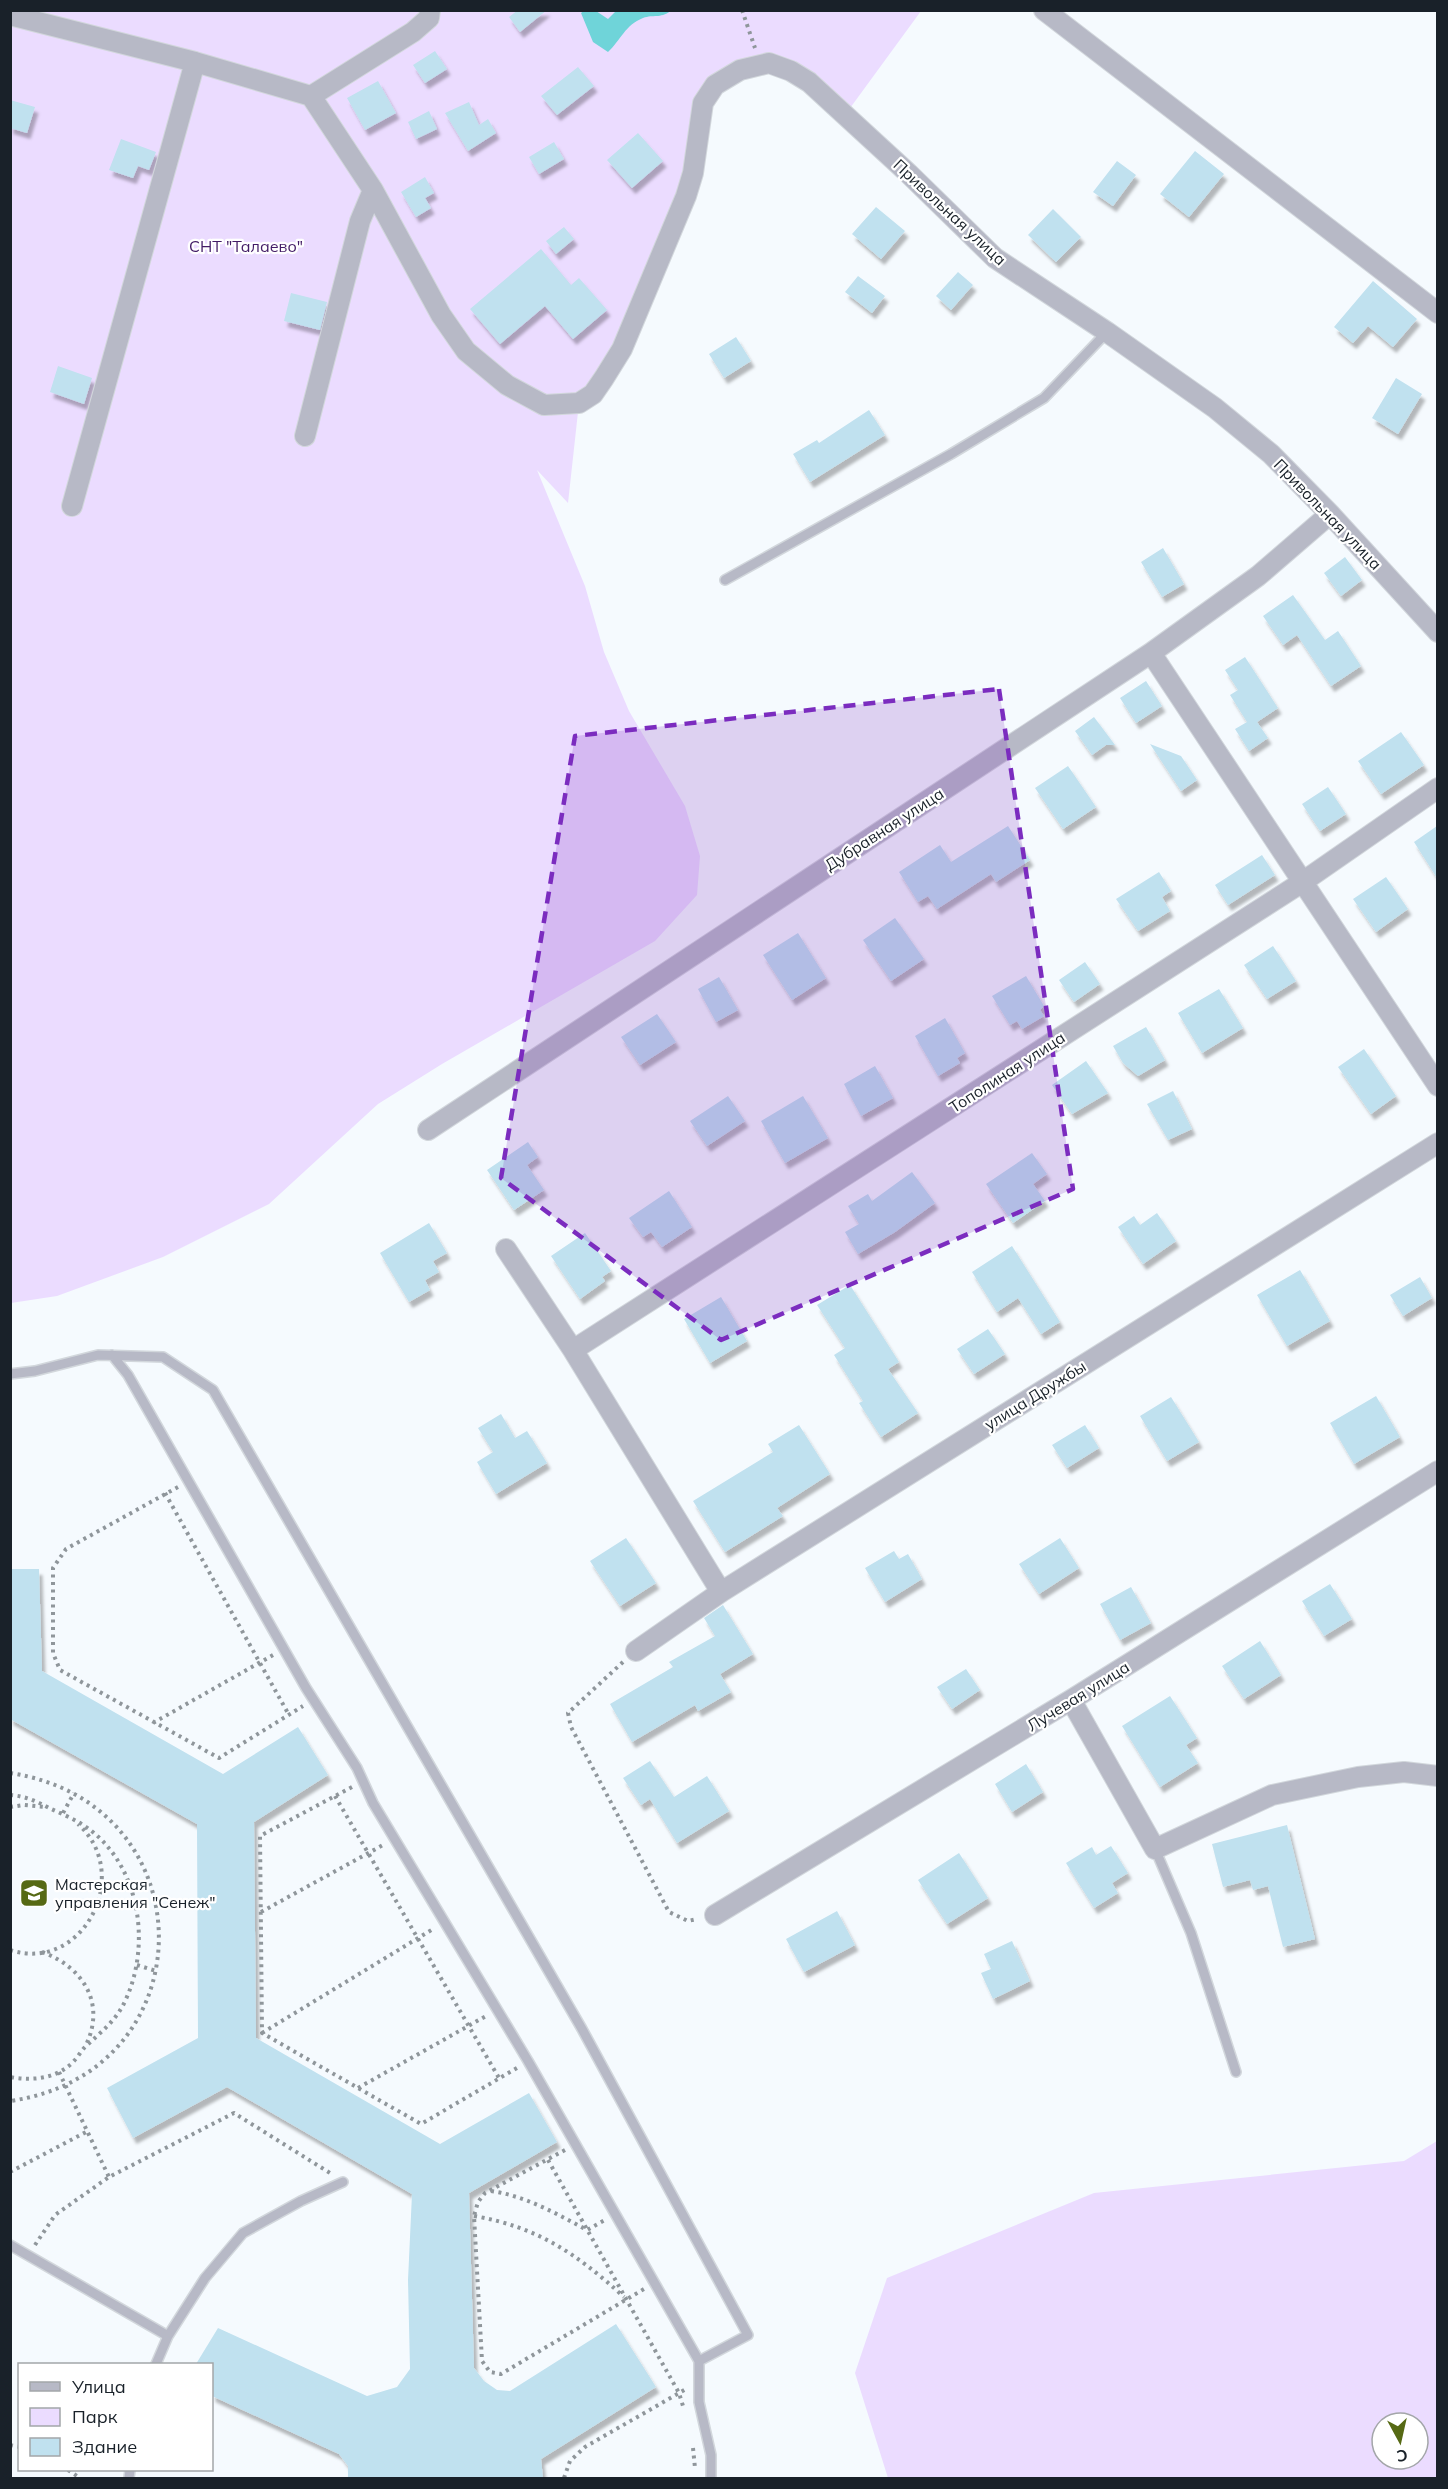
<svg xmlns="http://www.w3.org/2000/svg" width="1448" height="2489" viewBox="0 0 1448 2489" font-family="Mulish,sans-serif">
<defs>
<filter id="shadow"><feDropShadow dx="3.5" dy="6" stdDeviation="1.5" flood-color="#0004"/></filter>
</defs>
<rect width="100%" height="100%" fill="#f5fafe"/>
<path fill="#ebdcff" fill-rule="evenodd" d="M10,11H921L845,115L769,63L715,85L697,145L622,349L579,403L568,503L537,470L585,586L604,652L629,711L685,806L700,856L697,895L655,941L442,1064L378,1104L269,1204L163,1257L57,1296L11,1303Z
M1437,2141V2478H888L855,2373L887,2278L1094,2193L1404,2161ZM1382,2423H1418V2459H1382Z"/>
<path fill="#6fd4d9" d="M585,10L596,11L608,19L616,11H671C659,19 654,14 643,18C625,25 621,40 608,52L593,42L581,13Z"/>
<path fill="#c0e1ef" filter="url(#shadow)" d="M518,10H547L520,32L509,17Z
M435,51L447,69L425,83L413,65Z
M578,67L594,86L557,115L541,96Z
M378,81L396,113L365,130L347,98Z
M10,100L35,107L27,133L10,128Z
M469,102L479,125L488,119L496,133L468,151L445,113Z
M429,111L437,129L416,139L408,122Z
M638,133L663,161L632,188L607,160Z
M121,139L156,152L149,170L138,166L133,178L109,170Z
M554,142L564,159L539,174L529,157Z
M1195,151L1224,174L1189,217L1160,194Z
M1117,161L1136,175L1113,206L1093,192Z
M425,177L434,193L425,198L431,208L416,217L401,192Z
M876,207L905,231L881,259L852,234Z
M1053,209L1081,237L1056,262L1028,235Z
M564,227L574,239L556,254L546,241Z
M541,249L571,285L579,278L607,310L573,339L545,306L500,344L470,309Z
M958,272L973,285L951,310L936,296Z
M858,276L885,296L872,313L845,292Z
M1373,281L1417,319L1393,347L1368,326L1353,343L1334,327Z
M291,293L327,302L320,330L284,321Z
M736,337L751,361L724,378L709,354Z
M58,366L92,378L84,404L50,392Z
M1396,378L1422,394L1398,434L1372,418Z
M869,410L885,435L810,482L793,454L817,440L819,443Z
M1163,548L1184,584L1162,597L1141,562Z
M1345,557L1362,580L1341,596L1324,573Z
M1293,595L1325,640L1338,631L1361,666L1331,686L1297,635L1283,645L1263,616Z
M1245,657L1278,708L1257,722L1268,738L1249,751L1235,729L1247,722L1230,695L1238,690L1225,670Z
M1146,681L1162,706L1136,723L1120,698Z
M1094,717L1115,745H1106L1092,755L1075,731Z
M1401,732L1424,765L1381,794L1358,761Z
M1150,744L1181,756L1197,780L1181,791Z
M1068,766L1096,807L1063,829L1035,788Z
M1328,787L1346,814L1320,831L1302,804Z
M1008,826L1030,860L996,882L991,874L937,909L928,896L918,902L899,872L940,845L951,862Z
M1437,826V878L1414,842Z
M1262,855L1275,875L1228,905L1215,885Z
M1159,872L1171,891L1162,897L1170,911L1138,931L1116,899Z
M1386,877L1408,909L1376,932L1353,899Z
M895,918L924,959L891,981L863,940Z
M798,933L826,978L792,1000L763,955Z
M1273,946L1296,981L1267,999L1244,965Z
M1085,962L1100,984L1074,1002L1059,980Z
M1026,976L1044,1006L1040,1010L1044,1016L1022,1029L1017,1021L1010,1025L992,996Z
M719,977L738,1010L716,1022L698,989Z
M1219,989L1243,1028L1202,1053L1178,1013Z
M657,1014L676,1042L640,1065L621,1037Z
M945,1018L965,1053L957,1058L960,1063L938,1076L915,1036Z
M1146,1027L1165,1060L1138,1076L1123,1063L1113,1046Z
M1364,1049L1396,1096L1371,1114L1338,1067Z
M1086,1061L1108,1093L1072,1114L1052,1085Z
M875,1066L893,1098L861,1116L844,1084Z
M1173,1091L1192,1129L1168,1140L1147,1104Z
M728,1096L745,1121L707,1146L690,1121Z
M803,1096L828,1138L785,1163L761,1121Z
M528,1142L538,1157L527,1165L544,1190L514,1210L487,1170Z
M1032,1153L1047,1174L1033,1184L1045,1201L1013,1223L986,1184Z
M912,1172L935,1203L895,1232L858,1254L845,1232L859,1224L848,1206L868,1194L872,1201Z
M669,1191L692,1227L662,1247L651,1232L643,1237L629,1218Z
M1157,1213L1176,1241L1143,1264L1118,1227L1134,1216L1140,1225Z
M429,1223L447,1253L433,1261L439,1272L425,1280L430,1290L409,1302L380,1253Z
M585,1233L611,1271L602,1277L605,1281L580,1299L551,1256Z
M1012,1246L1060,1322L1041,1334L1018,1298L997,1312L972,1272Z
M1300,1270L1330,1321L1287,1346L1257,1295Z
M1420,1277L1432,1298L1403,1316L1390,1295Z
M850,1285L899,1362L888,1369L918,1413L881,1437L859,1403L863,1401L834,1355L845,1348L817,1305Z
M721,1297L747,1341L710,1363L684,1319Z
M988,1329L1005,1354L974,1374L957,1349Z
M1376,1396L1400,1437L1354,1464L1330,1423Z
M1171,1397L1199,1442L1167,1461L1140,1416Z
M501,1414L515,1438L527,1431L547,1463L496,1494L477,1462L493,1452L478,1428Z
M799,1425L830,1474L777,1508L783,1516L725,1552L693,1501L773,1452L768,1444Z
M1085,1425L1099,1448L1067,1468L1052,1445Z
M626,1538L656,1583L620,1606L590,1561Z
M1060,1538L1079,1568L1039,1594L1019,1564Z
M894,1551L899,1559L908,1554L922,1579L885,1602L865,1568Z
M10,1569H39L42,1671L223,1774L298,1727L328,1775L254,1822L256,2038L440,2144L529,2093L557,2142L469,2193L474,2368L484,2381L497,2390L510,2391L616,2324L656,2387L541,2459L543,2478H348V2466L339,2454L212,2396V2364H196L218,2328L367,2396L397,2387L410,2369L408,2280L412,2194L227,2087L133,2138L107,2088L198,2038L197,1824L10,1719Z
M1330,1584L1352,1619L1324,1636L1302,1601Z
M1131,1587L1151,1623L1120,1640L1100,1604Z
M723,1605L753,1654L720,1674L731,1692L698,1711L695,1705L632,1742L610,1704L673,1667L669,1662L715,1636L704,1618Z
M1260,1641L1281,1675L1244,1699L1222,1666Z
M966,1669L980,1690L952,1709L937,1687Z
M1170,1696L1197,1738L1186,1745L1198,1763L1160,1787L1122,1726Z
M650,1761L674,1797L707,1776L729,1811L677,1843L650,1799L641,1805L623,1778Z
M1026,1764L1043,1792L1012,1812L995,1784Z
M1287,1825L1315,1939L1283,1947L1268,1886L1253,1890L1250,1880L1223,1887L1212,1844Z
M1111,1846L1128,1873L1112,1883L1118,1893L1094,1908L1066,1863L1092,1847L1096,1855Z
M959,1853L988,1898L947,1924L918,1880Z
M837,1911L855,1945L804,1972L786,1939Z
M1012,1941L1030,1981L993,1999L981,1973L991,1969L984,1954Z"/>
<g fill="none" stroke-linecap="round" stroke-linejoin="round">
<g stroke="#d2d7dc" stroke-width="12">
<path id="service" d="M725,580L951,454L1044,398L1107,332
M10,1374L35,1371L98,1355L163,1357L213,1390L582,2029L748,2335L699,2361L528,2061L373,1803L357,1768L306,1688L128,1375L112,1355
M1155,1849L1191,1933L1236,2072
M10,2245L168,2336
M699,2361V2402L711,2455V2478
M156,2364L168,2336L205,2278L243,2233L301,2201L343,2182
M129,2478L130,2470"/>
</g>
<g stroke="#d2d7dc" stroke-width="22">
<path id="minor" d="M430,10L429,18L413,32L311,96L373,190L441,315L466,351L507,385L544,405L579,403L593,394L604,378L622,349L686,196L693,173L703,103L715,85L740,70L769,63L791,71L809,82L908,173L995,258L1107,332L1215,408L1271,454L1330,514L1438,632
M1044,10L1438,313
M10,15L195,62L311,96
M305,436L360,221L373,190
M72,506L195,62
M1151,653L1438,1086
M428,1130L1151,653L1258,576L1330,514
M506,1249L573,1350L721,1592
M573,1350L1301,883L1438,788
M636,1651L721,1592L1438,1143
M1071,1700L1155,1849L1272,1795L1358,1777L1404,1772L1438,1776
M715,1915L1071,1700L1438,1471"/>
</g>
<path stroke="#8f969b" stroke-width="4" stroke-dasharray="3 4.5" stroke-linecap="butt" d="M742,10L755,48
M178,1487L66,1549L53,1568V1653L60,1670L219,1758L303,1706
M165,1493L289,1715
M623,1662L568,1713L571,1727L669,1912L688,1921L697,1919
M153,1723L273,1655
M10,1773C209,1803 208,2073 10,2101
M352,1787L260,1836L262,2033L421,2124L517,2068
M10,1795C25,1796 36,1801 49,1808C62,1814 77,1820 89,1829C140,1867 151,1944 126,1999C117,2020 101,2032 85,2047C81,2051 78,2057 74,2061C57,2079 33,2081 10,2077
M335,1796L499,2078
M10,1807L24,1805L45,1807
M63,1813L74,1793
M261,1912L383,1845
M10,1950C83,1974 134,1874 78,1824
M42,1952C83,1967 106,2003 86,2045
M137,1965L156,1971
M262,2033L433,1929
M59,2072L109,2177
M358,2088L486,2016
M565,2150L485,2193L478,2202L474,2216L482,2361L490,2372L501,2374L644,2289
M548,2160L679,2393L683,2406
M10,2172L88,2131
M491,2191C526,2196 557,2214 587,2230L605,2220
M474,2216C538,2227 577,2254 624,2297
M35,2245L55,2215L109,2177L234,2113L330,2173
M10,2445L20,2447
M693,2448L695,2468
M68,2470L80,2478
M564,2478L570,2461L585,2447L686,2389"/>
<use href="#service" stroke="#b7b9c6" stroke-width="9"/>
<use href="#minor" stroke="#b7b9c6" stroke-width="20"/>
</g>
<path fill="#7b2cbf" fill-opacity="0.2" stroke="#7b2cbf" stroke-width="4.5" stroke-dasharray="12 8" stroke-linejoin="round" d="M999,689L1073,1189L721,1340L501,1178L575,736Z"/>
<defs>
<g id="school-square" transform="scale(1.5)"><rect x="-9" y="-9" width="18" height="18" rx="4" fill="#566914" stroke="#fff"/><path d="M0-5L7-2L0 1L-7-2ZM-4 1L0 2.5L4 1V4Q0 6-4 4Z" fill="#fff"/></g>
</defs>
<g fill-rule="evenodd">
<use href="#school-square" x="34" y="1893"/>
</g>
<g text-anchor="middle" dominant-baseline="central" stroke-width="4.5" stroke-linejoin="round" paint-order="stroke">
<g font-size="16" fill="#192129" stroke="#fff">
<text transform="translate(950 212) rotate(43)">Привольная улица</text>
<text transform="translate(1328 514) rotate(46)">Привольная улица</text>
<text transform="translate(884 829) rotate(-33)">Дубравная улица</text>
<text transform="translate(1007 1072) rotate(-33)">Тополиная улица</text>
<text transform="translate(1035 1395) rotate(-32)">улица Дружбы</text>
<text transform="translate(1078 1696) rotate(-32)">Лучевая улица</text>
</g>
<g font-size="16" fill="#431c66" stroke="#fff">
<text x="246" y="246">СНТ "Талаево"</text>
</g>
<g font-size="16" fill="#192129" stroke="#fff" text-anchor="start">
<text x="55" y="1884">Мастерская<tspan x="55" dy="18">управления "Сенеж"</tspan></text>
</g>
</g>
<rect width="1448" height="2489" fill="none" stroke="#192129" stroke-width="24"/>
<rect x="18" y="2363" width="195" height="108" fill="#ffffff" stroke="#a3a6a9" stroke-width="1.5"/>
<rect x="30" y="2382" width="30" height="9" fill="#b7b9c6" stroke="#a3a6a9" stroke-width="1.5"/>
<text x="72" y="2393" font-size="18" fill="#192129">Улица</text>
<rect x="30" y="2408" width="30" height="18" fill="#ebdcff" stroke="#a3a6a9" stroke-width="1.5"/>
<text x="72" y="2423" font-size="18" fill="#192129">Парк</text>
<rect x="30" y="2438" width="30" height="18" fill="#c0e1ef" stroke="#a3a6a9" stroke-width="1.5"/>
<text x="72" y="2453" font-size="18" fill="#192129">Здание</text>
<g transform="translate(1400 2441) rotate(172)"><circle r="28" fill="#ffffff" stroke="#a3a6a9" stroke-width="1.5"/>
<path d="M0-4.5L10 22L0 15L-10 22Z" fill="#566914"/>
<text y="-9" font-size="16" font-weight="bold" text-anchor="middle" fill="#192129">С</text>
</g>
</svg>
